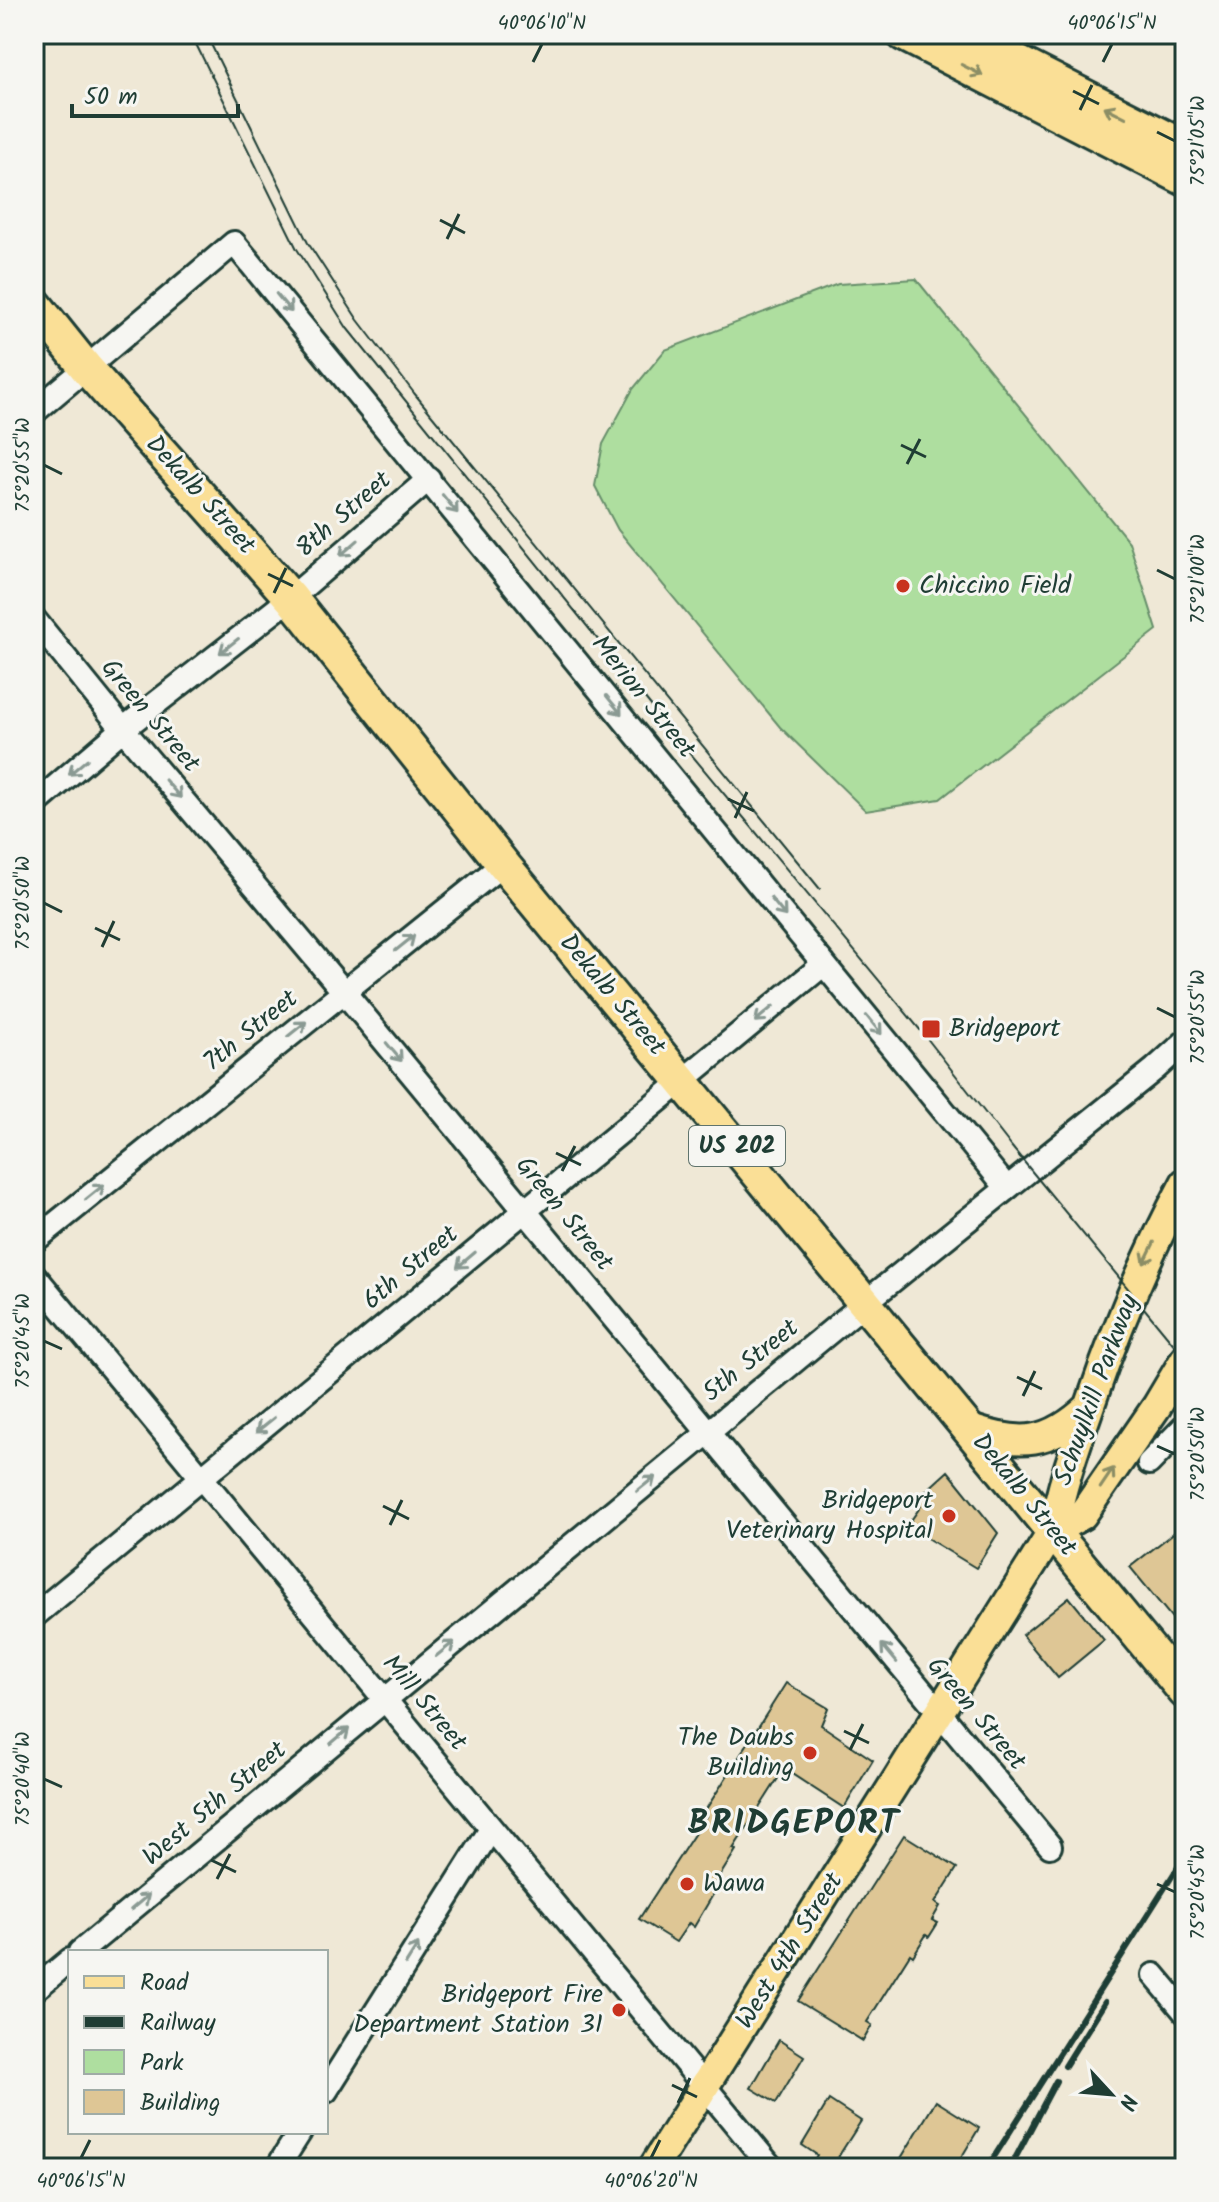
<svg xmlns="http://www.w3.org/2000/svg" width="1219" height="2202" viewBox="0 0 1219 2202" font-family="Kalam,sans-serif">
<rect width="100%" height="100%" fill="#efe8d6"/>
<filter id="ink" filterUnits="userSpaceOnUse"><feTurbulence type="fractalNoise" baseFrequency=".0125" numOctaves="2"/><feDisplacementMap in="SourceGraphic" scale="16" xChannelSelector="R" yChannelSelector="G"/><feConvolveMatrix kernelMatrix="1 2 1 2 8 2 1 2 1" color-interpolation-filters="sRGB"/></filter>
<g filter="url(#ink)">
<path fill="#aede9f" stroke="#668e6a" stroke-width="2" d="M916,279L1129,542L1157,630L940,799L866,811L780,727L618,530L595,486L603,444L633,389L665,350L838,284Z"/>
<path fill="#dec695" stroke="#1f3d34" stroke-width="2" d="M948,1471L998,1533L976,1568L907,1526L921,1506L916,1500Z
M1185,1524V1634L1130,1567Z
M1069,1597L1104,1640L1058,1678L1022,1635Z
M786,1683L828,1708L821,1725L873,1760L844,1808L784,1769L733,1849L736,1850L711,1890L714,1893L694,1927L689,1923L676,1942L639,1919L706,1816L703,1814Z
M904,1835L957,1868L935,1903L940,1906L932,1920L938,1923L929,1937L926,1935L913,1956L910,1954L867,2022L872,2025L863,2041L798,2001Z
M779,2040L804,2056L776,2103L751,2088Z
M829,2100L861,2121L831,2168H826L814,2160L817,2155L802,2145Z
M936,2101L979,2128L955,2168H895Z"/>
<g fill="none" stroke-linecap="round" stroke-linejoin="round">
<g stroke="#1f3d34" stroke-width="28">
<path id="minor" d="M34,412L234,243L1007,1188
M34,619L123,729L344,992L1050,1846
M34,805L123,729L291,598L429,479
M34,1241L503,864
M34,1275L772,2168
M1149,1463L1185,1426
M34,1616L824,964
M80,1952L866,1302L1155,1069L1185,1042
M1154,1975L1185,2012
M34,1990L70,1960
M326,2091L491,1829
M277,2168L300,2132"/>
</g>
<g stroke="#1f3d34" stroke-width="34">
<path id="major" d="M970,1429C1021,1446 1049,1445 1089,1407
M1053,1531L1082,1515L1157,1406L1185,1359
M653,2168L1053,1531C1061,1486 1076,1445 1091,1402C1117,1326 1147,1254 1185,1183"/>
</g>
<g stroke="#1f3d34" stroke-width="38">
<path id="highway" d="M903,34L1185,179
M962,34L1185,147
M34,303L87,369L291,598L503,864L1185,1692"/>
</g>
<use href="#minor" stroke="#f6f6f2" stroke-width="22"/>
<use href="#major" stroke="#fadf96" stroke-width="28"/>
<use href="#highway" stroke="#fadf96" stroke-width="32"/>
<path stroke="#1f3d34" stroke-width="2" d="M191,34L297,249L347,328L661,718L926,1037L1011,1146L1185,1358
M206,34L308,243L358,320L414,393L820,889"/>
<path stroke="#1f3d34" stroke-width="6" d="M1065,2066L1105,2002
M987,2168L1185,1856
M1010,2168L1056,2081"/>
</g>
<defs><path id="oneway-shaft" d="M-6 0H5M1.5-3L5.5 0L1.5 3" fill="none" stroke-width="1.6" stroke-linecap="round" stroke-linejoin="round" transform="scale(2)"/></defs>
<g stroke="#8c8e65">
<use href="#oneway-shaft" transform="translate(972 70) rotate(27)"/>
<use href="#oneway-shaft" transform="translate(1115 112) rotate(-153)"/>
<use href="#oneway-shaft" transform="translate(1149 1253) rotate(116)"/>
<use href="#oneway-shaft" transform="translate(1107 1478) rotate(-56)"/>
</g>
<g stroke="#8a9a93">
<use href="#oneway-shaft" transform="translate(284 303) rotate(50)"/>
<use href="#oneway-shaft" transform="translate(450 504) rotate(51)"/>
<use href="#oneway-shaft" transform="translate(349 548) rotate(139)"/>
<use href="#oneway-shaft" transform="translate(229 646) rotate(142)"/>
<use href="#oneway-shaft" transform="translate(614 705) rotate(51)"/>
<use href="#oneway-shaft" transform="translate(78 767) rotate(140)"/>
<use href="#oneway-shaft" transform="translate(173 789) rotate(49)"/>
<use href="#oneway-shaft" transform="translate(778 907) rotate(51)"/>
<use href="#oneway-shaft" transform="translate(405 943) rotate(-39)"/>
<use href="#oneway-shaft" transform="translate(764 1014) rotate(140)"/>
<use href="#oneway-shaft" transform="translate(874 1025) rotate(51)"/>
<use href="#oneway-shaft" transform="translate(297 1029) rotate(-39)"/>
<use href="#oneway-shaft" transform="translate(394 1052) rotate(50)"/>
<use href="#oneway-shaft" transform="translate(95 1192) rotate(-39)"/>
<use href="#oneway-shaft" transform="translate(466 1260) rotate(140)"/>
<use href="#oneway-shaft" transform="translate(265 1425) rotate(141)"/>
<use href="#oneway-shaft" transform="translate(646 1484) rotate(-39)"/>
<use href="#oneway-shaft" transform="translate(445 1649) rotate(-39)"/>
<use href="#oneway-shaft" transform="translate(889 1653) rotate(-130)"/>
<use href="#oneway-shaft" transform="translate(340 1736) rotate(-40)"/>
<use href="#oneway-shaft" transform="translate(140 1902) rotate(-40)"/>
<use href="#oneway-shaft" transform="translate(412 1954) rotate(-58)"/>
</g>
</g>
<path fill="none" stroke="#1f3d34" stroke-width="3" d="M533,62L542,44M1103,62L1112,44M1073,91L1099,104M1080,110L1092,85M1157,132L1175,141M440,220L465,233M447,239L459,214M901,445L926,457M907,464L920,439M44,465L62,474M1157,570L1175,579M268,574L293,586M274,593L286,568M728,799L754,811M735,818L747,792M44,903L62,912M95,928L120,940M102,947L114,921M1157,1008L1175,1017M556,1153L581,1165M562,1171L575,1146M44,1341L62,1349M1017,1377L1042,1389M1023,1396L1035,1371M1157,1446L1175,1454M383,1506L409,1519M390,1525L402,1500M844,1731L869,1743M850,1750L863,1724M44,1779L62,1787M211,1860L236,1872M217,1879L230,1854M1157,1884L1175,1892M672,2085L697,2097M678,2103L690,2078M81,2158L90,2140M651,2158L660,2140"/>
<g fill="#c8321e" stroke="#f6f6f2" stroke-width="3">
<circle cx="903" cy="586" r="8"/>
<rect x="921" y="1019" width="20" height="20" rx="4"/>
<circle cx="949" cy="1516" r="8"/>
<circle cx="810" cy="1753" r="8"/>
<circle cx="687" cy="1884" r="8"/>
<circle cx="619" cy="2010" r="8"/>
</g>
<g text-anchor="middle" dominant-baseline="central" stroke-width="6" stroke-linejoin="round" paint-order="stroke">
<rect fill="#f6f6f2" stroke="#60746d" stroke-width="2" x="689" y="1126" width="96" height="40" rx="6"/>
<g font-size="24" font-weight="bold" fill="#1f3d34">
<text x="737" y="1146">US 202</text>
</g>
<g font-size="26" fill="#1f3d34" stroke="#f6f6f2">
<text transform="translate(200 495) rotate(48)">Dekalb Street</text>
<text transform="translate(344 515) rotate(-41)">8th Street</text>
<text transform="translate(643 697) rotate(51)">Merion Street</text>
<text transform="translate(150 716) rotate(50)">Green Street</text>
<text transform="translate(612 995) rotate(50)">Dekalb Street</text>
<text transform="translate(251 1031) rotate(-39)">7th Street</text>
<text transform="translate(564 1214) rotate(51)">Green Street</text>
<text transform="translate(411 1268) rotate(-40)">6th Street</text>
<text transform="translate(751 1361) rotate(-39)">5th Street</text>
<text transform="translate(1097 1390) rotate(-70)">Schuylkill Parkway</text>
<text transform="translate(1024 1495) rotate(51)">Dekalb Street</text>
<text transform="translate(424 1703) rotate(50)">Mill Street</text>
<text transform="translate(976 1714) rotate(50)">Green Street</text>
<text transform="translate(215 1804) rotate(-40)">West 5th Street</text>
<text transform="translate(790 1951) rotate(-58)">West 4th Street</text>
</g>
<g font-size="26" fill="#1f3d34" stroke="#f6f6f2" text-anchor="start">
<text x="919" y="586">Chiccino Field</text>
<text x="949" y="1029">Bridgeport</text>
<text x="933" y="1501" text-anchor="end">Bridgeport<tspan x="933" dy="30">Veterinary Hospital</tspan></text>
<text x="794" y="1738" text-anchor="end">The Daubs<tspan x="794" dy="30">Building</tspan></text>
<text x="703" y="1884">Wawa</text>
<text x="603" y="1995" text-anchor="end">Bridgeport Fire<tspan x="603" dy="30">Department Station 31</tspan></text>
</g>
<g font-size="34" font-weight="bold" letter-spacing="2" fill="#1f3d34" stroke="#f6f6f2">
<text x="794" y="1824">BRIDGEPORT</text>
</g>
</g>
<rect width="1219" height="2202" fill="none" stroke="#f6f6f2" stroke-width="88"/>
<rect x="68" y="1950" width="260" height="184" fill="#f6f6f2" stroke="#a0aca6" stroke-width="2"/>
<rect x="84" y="1976" width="40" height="12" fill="#fadf96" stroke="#a0aca6" stroke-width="2"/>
<text x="140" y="1990" font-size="24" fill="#1f3d34">Road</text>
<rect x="84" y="2016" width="40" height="12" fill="#1f3d34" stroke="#a0aca6" stroke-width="2"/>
<text x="140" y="2030" font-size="24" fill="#1f3d34">Railway</text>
<rect x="84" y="2050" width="40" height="24" fill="#aede9f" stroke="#a0aca6" stroke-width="2"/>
<text x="140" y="2070" font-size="24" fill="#1f3d34">Park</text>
<rect x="84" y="2090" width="40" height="24" fill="#dec695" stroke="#a0aca6" stroke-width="2"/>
<text x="140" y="2110" font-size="24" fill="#1f3d34">Building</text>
<g transform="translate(1111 2094) rotate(116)" stroke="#f6f6f2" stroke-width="6" paint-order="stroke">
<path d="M0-6L14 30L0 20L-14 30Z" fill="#1f3d34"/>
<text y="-12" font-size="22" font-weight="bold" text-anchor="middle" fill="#1f3d34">N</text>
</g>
<path d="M72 104v12h166v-12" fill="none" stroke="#1f3d34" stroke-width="4"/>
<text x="84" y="104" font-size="24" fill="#1f3d34" stroke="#f6f6f2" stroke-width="6" paint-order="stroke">50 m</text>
<rect x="44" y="44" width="1131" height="2114" fill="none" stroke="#1f3d34" stroke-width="3"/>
<g font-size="20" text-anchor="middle" fill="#1f3d34">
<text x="542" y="29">40°06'10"N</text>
<text x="1112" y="29">40°06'15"N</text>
<text transform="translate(1197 141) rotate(-90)" y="7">75°21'05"W</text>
<text transform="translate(22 465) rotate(-90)" y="7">75°20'55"W</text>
<text transform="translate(1197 579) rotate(-90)" y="7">75°21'00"W</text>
<text transform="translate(22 903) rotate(-90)" y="7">75°20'50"W</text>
<text transform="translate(1197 1017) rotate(-90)" y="7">75°20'55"W</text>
<text transform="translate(22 1341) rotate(-90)" y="7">75°20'45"W</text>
<text transform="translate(1197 1454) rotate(-90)" y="7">75°20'50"W</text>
<text transform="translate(22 1779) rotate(-90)" y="7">75°20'40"W</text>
<text transform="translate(1197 1892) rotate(-90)" y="7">75°20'45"W</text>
<text x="81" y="2187">40°06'15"N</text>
<text x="651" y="2187">40°06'20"N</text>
</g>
</svg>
